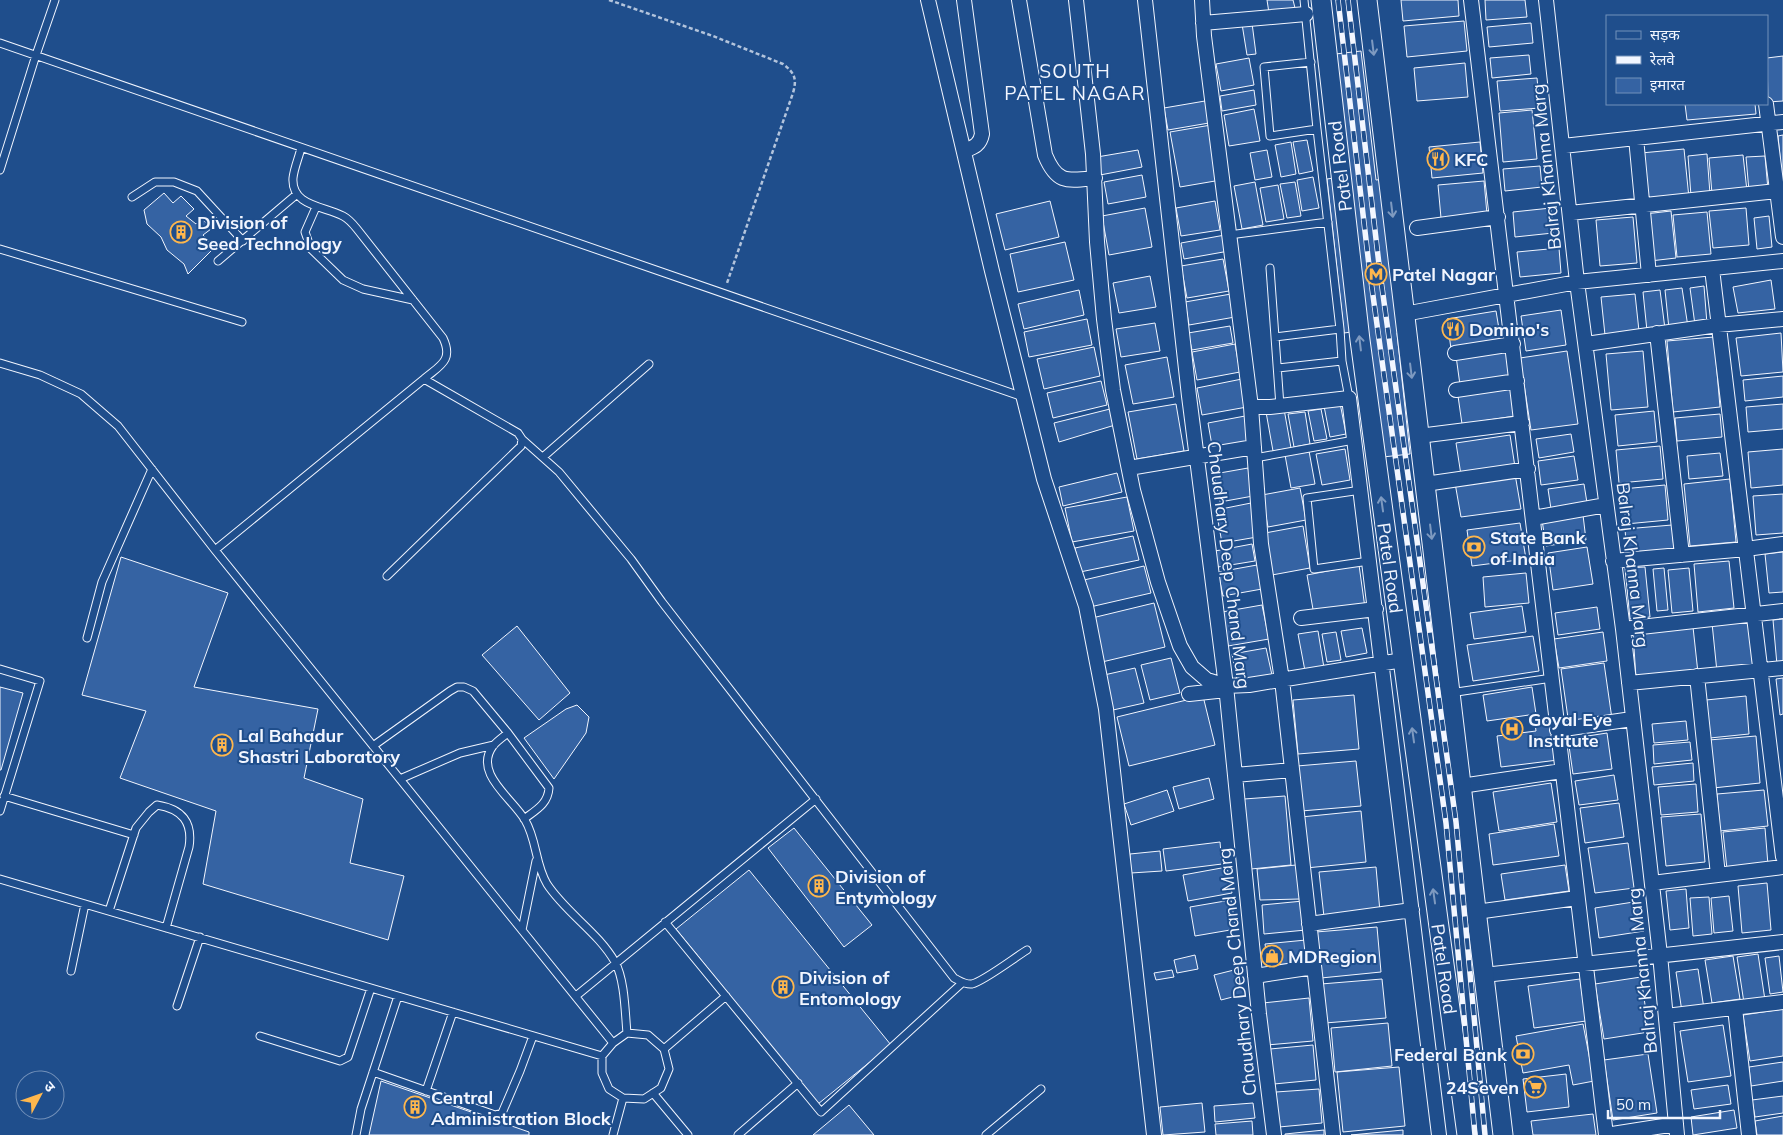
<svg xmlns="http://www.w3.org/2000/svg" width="1783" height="1135" viewBox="0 0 1783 1135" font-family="Mulish,'Noto Sans Devanagari',sans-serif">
<rect width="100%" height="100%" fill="#1f4e8c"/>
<path fill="#3563a3" stroke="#f2f6ff" d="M1267,0H1293L1295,8L1269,13Z
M1401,0H1458L1459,16L1403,21Z
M1485,0H1525L1527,17L1486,20Z
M1464,21L1467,51L1407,57L1404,26Z
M1252,23L1256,54L1247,55L1242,24Z
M1531,23L1533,43L1489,47L1487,27Z
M1361,51L1376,180L1392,178L1409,332L1397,333L1410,454L1374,458L1359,331L1344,333L1327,179L1340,177L1327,55Z
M1529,55L1531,74L1492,78L1490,58Z
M1783,56V101L1768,102L1767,58Z
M1249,58L1254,85L1221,91L1216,64Z
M1465,63L1468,97L1417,101L1414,68Z
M1537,78L1540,108L1500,111L1497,81Z
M1254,90L1256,105L1222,111L1220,96Z
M1205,101L1209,123L1168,130L1164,108Z
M1685,104H1755L1756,114L1687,120Z
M1254,109L1260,141L1229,146L1224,115Z
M1532,110L1537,159L1503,162L1499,113Z
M1211,125L1221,180L1180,187L1170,132Z
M1783,135V178H1782L1778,136Z
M1307,140L1313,171L1299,174L1293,142Z
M1291,142L1296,174L1281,177L1275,145Z
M1480,142L1483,173L1432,178L1429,147Z
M1684,149L1689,198L1645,202L1641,153Z
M1138,150L1142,167L1100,175L1097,157Z
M1267,150L1272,177L1255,180L1250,153Z
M1707,154L1710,194L1691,196L1688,156Z
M1743,155L1747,191L1712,194L1709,158Z
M1765,156L1768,190L1749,191L1746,157Z
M1540,166L1542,187L1505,191L1503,169Z
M1142,175L1146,197L1108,204L1104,182Z
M1313,177L1319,208L1302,211L1297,180Z
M1484,181L1487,214L1441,218L1438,185Z
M1255,182L1263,225L1242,229L1234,186Z
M1295,182L1301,216L1287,218L1280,184Z
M1278,185L1284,219L1266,222L1260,188Z
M164,193L173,203L181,196L194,209L186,216L196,224L202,218L211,229L203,235L214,248L188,274L184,264L167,250L161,237L147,224L144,210Z
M1050,201L1059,237L1005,250L996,214Z
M1215,201L1220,230L1181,236L1176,208Z
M1145,208L1152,247L1109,255L1102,216Z
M1551,208L1553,233L1515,237L1513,212Z
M1746,208L1749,245L1713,248L1709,211Z
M1671,211L1676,258L1650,261L1645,214Z
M1707,212L1711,254L1677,257L1673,215Z
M1769,216L1772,247L1757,249L1754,218Z
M1633,217L1637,263L1600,266L1596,220Z
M1225,235L1229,251L1184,259L1181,243Z
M1065,242L1074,280L1018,292L1010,254Z
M1559,248L1561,273L1520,277L1517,252Z
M1223,259L1229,291L1187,298L1181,266Z
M1150,276L1156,307L1119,313L1113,283Z
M1771,280L1775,309L1738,313L1733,287Z
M1704,286L1707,324L1695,325L1690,288Z
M1682,288L1688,327L1669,329L1665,290Z
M1079,290L1084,315L1024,329L1018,304Z
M1660,290L1665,329L1647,331L1643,292Z
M1231,294L1235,317L1189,325L1185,302Z
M1635,294L1639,331L1605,335L1601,297Z
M1561,310L1566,345L1526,351L1521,316Z
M1496,311L1501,341L1451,349L1447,319Z
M1087,319L1092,345L1029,357L1024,332Z
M1155,323L1160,351L1121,357L1116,329Z
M1230,326L1233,343L1192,350L1188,333Z
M1781,333L1783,372L1741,376L1736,338Z
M1714,337L1720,407L1673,412L1667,341Z
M1235,344L1240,372L1197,380L1192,352Z
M1094,347L1100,376L1044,389L1037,359Z
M1510,350L1514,379L1460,385L1456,356Z
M1567,351L1578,424L1531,430L1520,358Z
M1643,351L1648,407L1611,410L1606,354Z
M1167,357L1174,397L1133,404L1125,365Z
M1783,376V397L1745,401L1743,380Z
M1242,379L1247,407L1202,415L1197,388Z
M1101,381L1107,405L1053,418L1047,393Z
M1511,389L1515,416L1462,424L1458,396Z
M1340,403L1346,434L1330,437L1324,406Z
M1176,404L1184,451L1137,459L1128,412Z
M1783,404V429L1748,432L1746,407Z
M1110,409L1115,425L1059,442L1054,423Z
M1284,409L1291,448L1273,451L1266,412Z
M1321,409L1327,439L1314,441L1308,411Z
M1654,411L1657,442L1618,446L1615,415Z
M1305,412L1310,444L1294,447L1288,414Z
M1720,414L1722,437L1677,441L1675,418Z
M1245,416L1251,444L1213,451L1208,423Z
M1571,434L1574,452L1539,458L1536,439Z
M1510,435L1515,467L1461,475L1456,443Z
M1660,446L1663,479L1619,483L1616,450Z
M1345,449L1350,480L1322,485L1316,454Z
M1783,449V485L1751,488L1748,452Z
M1309,451L1315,484L1291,488L1285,455Z
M1720,453L1723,476L1689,479L1687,456Z
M1574,456L1578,480L1541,485L1538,461Z
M1248,468L1253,496L1220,502L1214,474Z
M1117,473L1122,492L1063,506L1059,487Z
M1515,474L1521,509L1461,517L1455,483Z
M1730,479L1736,542L1690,546L1684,484Z
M1584,484L1587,503L1551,509L1548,489Z
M1665,485L1668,520L1626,524L1622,489Z
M1300,488L1306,520L1268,527L1262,495Z
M1783,494V533L1756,535L1753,496Z
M1127,497L1134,531L1072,542L1065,508Z
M1251,503L1257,537L1222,543L1216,510Z
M1583,515L1586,540L1546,546L1542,520Z
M1520,523L1526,559L1472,566L1467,530Z
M1672,525L1674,550L1627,555L1625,529Z
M1303,526L1310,568L1272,575L1265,533Z
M1133,536L1139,560L1080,572L1075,548Z
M1252,544L1255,561L1218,567L1215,551Z
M1587,547L1593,584L1553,590L1548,553Z
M1783,552V592L1769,593L1765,554Z
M121,557L228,593L194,687L318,709L304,778L363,799L350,863L404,876L388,940L203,884L216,811L120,778L146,711L82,695Z
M1729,561L1734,608L1698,612L1694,564Z
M1257,565L1262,589L1223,596L1218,572Z
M1359,565L1365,608L1314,615L1307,575Z
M1144,566L1151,593L1090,607L1084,580Z
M1645,567L1650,617L1630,619L1625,568Z
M1664,568L1668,610L1657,611L1653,569Z
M1689,568L1693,611L1672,613L1668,570Z
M1526,573L1529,603L1485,607L1483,577Z
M1154,603L1165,647L1102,662L1092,618Z
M1262,605L1269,639L1228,646L1222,612Z
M1522,606L1526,632L1474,639L1470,613Z
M1597,607L1600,629L1558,635L1555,613Z
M1749,619L1753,669L1717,672L1712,623Z
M1783,619V664L1777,665L1773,620Z
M517,626L570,693L539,720L482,655Z
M1693,627L1698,673L1636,678L1633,633Z
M1362,628L1367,653L1346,657L1341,631Z
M1318,631L1324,668L1305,671L1298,634Z
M1336,632L1341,660L1327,662L1322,634Z
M1603,632L1607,661L1559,668L1554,639Z
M1533,636L1539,671L1473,681L1467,645Z
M1266,648L1272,675L1237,681L1232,654Z
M1171,658L1180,693L1150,700L1141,665Z
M1604,663L1612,719L1569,725L1561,669Z
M1135,668L1144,703L1113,710L1104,675Z
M1783,678V714L1780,715L1776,679Z
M0,687L23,693L1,770H0Z
M1532,687L1536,714L1487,721L1483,695Z
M1354,695L1359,749L1298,754L1293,700Z
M1203,696L1215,745L1129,766L1117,717Z
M1746,696L1749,734L1710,738L1706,700Z
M577,705L589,717L586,733L554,779L524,738L566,709Z
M1554,721L1558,760L1501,767L1497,736L1536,731L1535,723Z
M1686,721L1688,740L1654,743L1652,724Z
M1607,733L1612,769L1573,774L1568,739Z
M1756,736L1760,783L1713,788L1709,740Z
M1690,742L1692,760L1654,764L1653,745Z
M1356,761L1361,806L1301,811L1297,766Z
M1693,763L1694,781L1654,785L1652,767Z
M1614,775L1618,800L1579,805L1575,781Z
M1209,778L1214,799L1179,809L1173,787Z
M1551,783L1557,822L1499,831L1493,792Z
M1696,784L1698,812L1661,815L1658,787Z
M1167,790L1174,811L1131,825L1124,804Z
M1764,790L1768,826L1720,831L1717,794Z
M1285,796L1291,865L1251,869L1244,799Z
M1619,803L1624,837L1585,843L1580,808Z
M1361,811L1366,862L1306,868L1301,817Z
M1701,814L1705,862L1666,866L1661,817Z
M1554,824L1559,856L1493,865L1489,834Z
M794,828L872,925L844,947L768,848Z
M1765,828L1768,865L1727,869L1723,832Z
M1220,842L1222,864L1166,871L1163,849Z
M1628,843L1634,888L1595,893L1588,848Z
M1160,851L1162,871L1131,873L1130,854Z
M1296,865L1300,899L1260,900L1257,869Z
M1565,865L1569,891L1505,900L1501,874Z
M1227,867L1232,893L1188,901L1183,875Z
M1376,867L1380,912L1324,917L1319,872Z
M749,870L891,1045L818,1104L676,929Z
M1767,883L1771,930L1742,933L1738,886Z
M1686,889L1689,928L1670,930L1666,891Z
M1729,896L1733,931L1714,933L1711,898Z
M1709,897L1712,934L1693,936L1690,898Z
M1231,900L1236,929L1195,936L1190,907Z
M1303,901L1306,930L1264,934L1262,905Z
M1640,901L1644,931L1599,938L1595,908Z
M1377,927L1381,972L1321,978L1316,932Z
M1306,940L1310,963L1268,967L1265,944Z
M1758,954L1765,1000L1744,1003L1737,957Z
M1195,955L1198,969L1177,973L1174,960Z
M1733,956L1740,999L1712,1003L1705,960Z
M1779,956L1783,992L1770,994L1765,958Z
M1238,969L1244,994L1221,1000L1214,975Z
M1698,969L1704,1009L1682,1012L1676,972Z
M1172,970L1174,977L1156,980L1154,973Z
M1641,977L1649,1032L1604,1039L1595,984Z
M1382,979L1386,1018L1325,1023L1321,984Z
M1580,979L1586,1021L1534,1028L1528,986Z
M1309,998L1313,1041L1267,1045L1263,1003Z
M1783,1009V1056L1750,1061L1743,1015Z
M1388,1023L1392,1066L1335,1072L1331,1028Z
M1583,1024L1594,1081L1573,1085L1569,1065L1523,1073L1516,1036Z
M1723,1025L1731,1076L1688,1082L1680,1031Z
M1313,1045L1316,1080L1274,1084L1270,1049Z
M1648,1054L1657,1113L1613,1120L1604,1060Z
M1783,1062V1081L1751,1086L1749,1067Z
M1399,1067L1405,1126L1343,1132L1337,1072Z
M1566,1074L1569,1107L1527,1112L1523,1079Z
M381,1081L529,1132V1135H369Z
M1728,1085L1731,1104L1694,1109L1691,1090Z
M1319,1089L1322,1123L1279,1127L1276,1092Z
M1783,1096V1113L1755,1117L1752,1100Z
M1202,1103L1205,1132L1163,1135L1160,1107Z
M1253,1103L1255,1118L1215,1122L1214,1106Z
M849,1105L874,1135H813Z
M1734,1110L1737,1128L1693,1135L1691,1117Z
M1593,1114L1596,1135H1533L1531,1121Z
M1783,1116V1135H1757L1755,1121Z
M1252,1121L1253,1135H1216L1215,1124Z
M1324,1130V1135H1285V1134Z
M1403,1130V1135H1351Z"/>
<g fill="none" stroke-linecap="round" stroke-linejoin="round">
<g stroke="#f2f6ff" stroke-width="9">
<path id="lane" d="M1304,0L1317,129
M0,43L1023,397
M1311,62L1264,67L1270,136L1317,129L1340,329L1342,361L1349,398
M0,170L36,55L55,0
M132,197L155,182H174L197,191L243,241
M316,207L305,232L311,249L343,280L363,289L413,300
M1229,235L1328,222
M0,249L242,322
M218,261L297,194
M1270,268L1280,406
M1275,337L1340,329
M0,363L40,375L81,394L118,426L215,550L613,1043
M1278,368L1342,361
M522,439L559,472L631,559L662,602L954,978C960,981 965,985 972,984C984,981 1014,958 1027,950
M543,457L649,364
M1255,458L1354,440
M1361,490L1307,498L1314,569L1369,561
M215,550L424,379C439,366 454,361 443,338L357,229C353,224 349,219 343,216C324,206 291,206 293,178C294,168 299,157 301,148
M387,576L521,446L522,439L518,433L424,379
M87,638L102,582L152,469
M0,669L40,681L0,811
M1450,693L1552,678
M508,733C503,737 497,741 493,746C473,773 512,798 525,820C537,840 535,864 547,884C566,913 598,932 615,962C625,980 625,1013 627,1033
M373,746L450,691L457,687H464L473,691L508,733L549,788C548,804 536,810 524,819
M400,779L460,753L494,745
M4,796L134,835
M0,879L602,1056
M109,911L136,828L149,812L157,805C182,809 193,822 189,847L166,928
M665,922L821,1112L962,983
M522,930L536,861
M71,971L85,904
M576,996L816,799
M177,1006L200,937
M627,1033L648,1035L664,1049L669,1069L661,1088L644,1099L623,1098L609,1089L602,1073V1056L613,1043Z
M260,1036L340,1061L348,1057L371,988
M664,1049L726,996
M373,1072L495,1115L502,1113L520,1071L533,1036
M426,1091L453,1012
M653,1093L688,1135
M356,1135L361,1109L398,996
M613,1135L623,1098
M738,1135L798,1083
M986,1135L1041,1089"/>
</g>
<g stroke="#f2f6ff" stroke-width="16">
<path id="street" d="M928,0L992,271L1044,479L1086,606L1106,709L1154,1135
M964,0L982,134C980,145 974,147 964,151
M1019,0L1045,155C1057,184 1067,181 1095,178
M1076,0L1093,154L1097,242L1104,319L1113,390L1133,490L1158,582L1180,646L1192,667L1207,680L1226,686L1249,685L1403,660
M1145,0L1189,396L1226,686L1259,1014L1274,1135
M1202,0L1204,36L1251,407H1270L1349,398L1439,1135
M1471,0L1606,1135L1676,1124
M1546,0L1577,282L1623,629L1660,955L1677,1135
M1203,23L1306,14
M1766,104L1783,237
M1636,138L1649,275
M1563,146L1783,122
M1570,213L1777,191
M1417,228L1498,217
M1712,269L1783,857
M1404,314L1577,282L1783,261
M1657,333L1682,555
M1586,344L1718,325L1783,319
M1455,353L1513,344
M1456,390L1517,381
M1251,407L1261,544L1282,680L1333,1135
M1419,436L1522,423
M1129,468L1254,447
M1425,484L1528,469
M1533,518L1606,505
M1613,561L1746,549L1783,544
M1301,618L1376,609
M1623,629L1783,611
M1697,676L1718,875
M1629,683L1783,668
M1189,694L1226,690
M1557,730L1632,719
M1235,775L1292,770
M1461,786L1562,771
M1652,883L1783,867
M1476,912L1577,898
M1309,924L1412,910
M1484,975L1783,942
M1255,976L1314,967
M1735,1008L1749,1135
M1666,1016L1783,1002"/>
</g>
<g stroke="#f2f6ff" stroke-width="21">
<path id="secondary" d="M1321,0L1360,340L1467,1135
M1367,0L1503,1135"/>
</g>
<path stroke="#b3c4dc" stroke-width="2.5" stroke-dasharray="4 2.5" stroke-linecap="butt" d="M609,0L713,36L783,64C795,73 797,79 793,93L727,283"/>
<use href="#lane" stroke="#1f4e8c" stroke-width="7"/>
<use href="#street" stroke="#1f4e8c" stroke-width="14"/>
<use href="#secondary" stroke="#1f4e8c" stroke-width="19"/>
<g stroke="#f2f6ff" stroke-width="5.5">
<path id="rail" d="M1338,0L1370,274L1446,823L1475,1135
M1348,0L1380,273L1456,822L1485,1135"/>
</g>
<use href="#rail" stroke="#1f4e8c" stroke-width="4" stroke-dasharray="11" stroke-linecap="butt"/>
</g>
<defs><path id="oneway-shaft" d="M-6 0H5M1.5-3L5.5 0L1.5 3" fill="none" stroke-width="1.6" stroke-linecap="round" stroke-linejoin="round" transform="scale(1.25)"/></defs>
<g stroke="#7e9ac0">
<use href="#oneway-shaft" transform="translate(1373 48) rotate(83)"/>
<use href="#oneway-shaft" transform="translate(1392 210) rotate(83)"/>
<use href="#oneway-shaft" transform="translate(1360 343) rotate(-97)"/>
<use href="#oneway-shaft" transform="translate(1411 371) rotate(83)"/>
<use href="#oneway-shaft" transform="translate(1382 504) rotate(-98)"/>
<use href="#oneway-shaft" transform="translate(1431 532) rotate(83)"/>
<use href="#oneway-shaft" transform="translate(1413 735) rotate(-98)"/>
<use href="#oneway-shaft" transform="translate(1434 896) rotate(-98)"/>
</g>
<defs>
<g id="restaurant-ring" transform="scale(1.125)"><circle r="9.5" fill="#1f4e8c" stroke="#ffb74d" stroke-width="1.5"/><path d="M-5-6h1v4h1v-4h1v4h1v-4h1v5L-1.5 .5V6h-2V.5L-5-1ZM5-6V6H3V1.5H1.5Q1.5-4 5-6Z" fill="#ffb74d"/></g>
<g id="building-ring" transform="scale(1.125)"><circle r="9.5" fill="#1f4e8c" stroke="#ffb74d" stroke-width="1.5"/><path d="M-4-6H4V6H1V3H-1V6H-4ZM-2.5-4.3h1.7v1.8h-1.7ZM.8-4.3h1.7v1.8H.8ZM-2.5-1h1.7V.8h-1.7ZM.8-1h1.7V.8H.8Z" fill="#ffb74d"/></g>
<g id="metro-ring" transform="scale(1.125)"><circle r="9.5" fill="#1f4e8c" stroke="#ffb74d" stroke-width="1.5"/><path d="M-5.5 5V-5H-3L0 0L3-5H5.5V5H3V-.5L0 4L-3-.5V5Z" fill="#ffb74d"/></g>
<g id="bank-ring" transform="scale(1.125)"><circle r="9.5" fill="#1f4e8c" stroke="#ffb74d" stroke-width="1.5"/><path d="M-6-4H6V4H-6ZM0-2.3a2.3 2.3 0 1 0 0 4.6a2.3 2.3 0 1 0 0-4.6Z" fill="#ffb74d"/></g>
<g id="hospital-ring" transform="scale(1.125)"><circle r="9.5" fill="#1f4e8c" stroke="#ffb74d" stroke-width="1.5"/><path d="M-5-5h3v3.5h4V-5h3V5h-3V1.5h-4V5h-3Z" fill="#ffb74d"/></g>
<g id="shop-ring" transform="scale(1.125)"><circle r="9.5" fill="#1f4e8c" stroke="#ffb74d" stroke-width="1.5"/><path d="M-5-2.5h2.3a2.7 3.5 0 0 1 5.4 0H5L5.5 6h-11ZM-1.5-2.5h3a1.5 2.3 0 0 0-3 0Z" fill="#ffb74d"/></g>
<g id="supermarket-ring" transform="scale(1.125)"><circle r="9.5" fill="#1f4e8c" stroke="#ffb74d" stroke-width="1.5"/><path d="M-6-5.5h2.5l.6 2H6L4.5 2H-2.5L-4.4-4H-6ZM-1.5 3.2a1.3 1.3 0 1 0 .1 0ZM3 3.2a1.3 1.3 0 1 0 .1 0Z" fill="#ffb74d"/></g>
</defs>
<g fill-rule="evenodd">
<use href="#restaurant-ring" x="1438" y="159"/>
<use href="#building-ring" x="181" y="232"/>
<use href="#metro-ring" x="1376" y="274"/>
<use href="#restaurant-ring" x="1453" y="329"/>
<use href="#bank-ring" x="1474" y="547"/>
<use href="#hospital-ring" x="1512" y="729"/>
<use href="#building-ring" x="222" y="745"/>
<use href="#building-ring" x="819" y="886"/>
<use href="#shop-ring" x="1272" y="956"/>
<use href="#building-ring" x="783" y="987"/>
<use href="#bank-ring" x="1523" y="1054"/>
<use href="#supermarket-ring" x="1535" y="1087"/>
<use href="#building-ring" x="415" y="1107"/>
</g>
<g text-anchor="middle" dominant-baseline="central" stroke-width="4" stroke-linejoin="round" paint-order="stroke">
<g font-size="18" font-weight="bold" fill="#f2f6ff" stroke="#1f4e8c" text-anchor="start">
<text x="1454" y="159">KFC</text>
<text x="197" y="222">Division of<tspan x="197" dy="21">Seed Technology</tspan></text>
<text x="1392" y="274">Patel Nagar</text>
<text x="1469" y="329">Domino's</text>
<text x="1490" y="537">State Bank<tspan x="1490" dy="21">of India</tspan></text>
<text x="1528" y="719">Goyal Eye<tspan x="1528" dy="21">Institute</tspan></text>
<text x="238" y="735">Lal Bahadur<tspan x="238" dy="21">Shastri Laboratory</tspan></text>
<text x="835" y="876">Division of<tspan x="835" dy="21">Entymology</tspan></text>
<text x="1288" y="956">MDRegion</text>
<text x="799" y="977">Division of<tspan x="799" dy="21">Entomology</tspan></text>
<text x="1507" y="1054" text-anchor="end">Federal Bank</text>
<text x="1519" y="1087" text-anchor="end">24Seven</text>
<text x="431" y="1097">Central<tspan x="431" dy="21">Administration Block</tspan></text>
</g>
<g font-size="18" fill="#f2f6ff" stroke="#1f4e8c">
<text transform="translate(1340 166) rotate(-97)">Patel Road</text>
<text transform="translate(1546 167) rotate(-96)">Balraj Khanna Marg</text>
<text transform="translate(1229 565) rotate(83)">Chaudhary Deep Chand Marg</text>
<text transform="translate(1633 565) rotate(83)">Balraj Khanna Marg</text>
<text transform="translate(1390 568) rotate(82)">Patel Road</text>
<text transform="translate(1444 969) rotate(82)">Patel Road</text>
<text transform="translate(1642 971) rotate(-96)">Balraj Khanna Marg</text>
<text transform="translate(1237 972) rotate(-96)">Chaudhary Deep Chand Marg</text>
</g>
<g font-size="19" letter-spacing="1" fill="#f2f6ff" stroke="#1f4e8c">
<text x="1075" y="71">SOUTH<tspan x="1075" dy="22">PATEL NAGAR</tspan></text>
</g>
</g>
<rect x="1606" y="15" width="162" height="90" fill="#1f4e8c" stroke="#7391ba"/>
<rect x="1616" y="31" width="25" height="8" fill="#1f4e8c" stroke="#7391ba"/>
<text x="1650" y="40" font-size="15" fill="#f2f6ff">सड़क</text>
<rect x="1616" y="56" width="25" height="8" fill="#f2f6ff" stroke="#7391ba"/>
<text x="1650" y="65" font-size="15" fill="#f2f6ff">रेलवे</text>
<rect x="1616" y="78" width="25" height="15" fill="#3563a3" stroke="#7391ba"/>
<text x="1650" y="90" font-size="15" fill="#f2f6ff">इमारत</text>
<g transform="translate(40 1095) rotate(49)"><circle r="24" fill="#1f4e8c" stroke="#7391ba"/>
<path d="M0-4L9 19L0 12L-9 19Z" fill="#ffb74d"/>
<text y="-8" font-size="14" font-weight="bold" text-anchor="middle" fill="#f2f6ff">उ</text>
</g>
<path d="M1608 1110v8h112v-8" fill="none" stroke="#f2f6ff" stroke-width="2.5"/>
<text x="1616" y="1110" font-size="15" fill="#f2f6ff" stroke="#1f4e8c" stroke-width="4" paint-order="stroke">50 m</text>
</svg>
